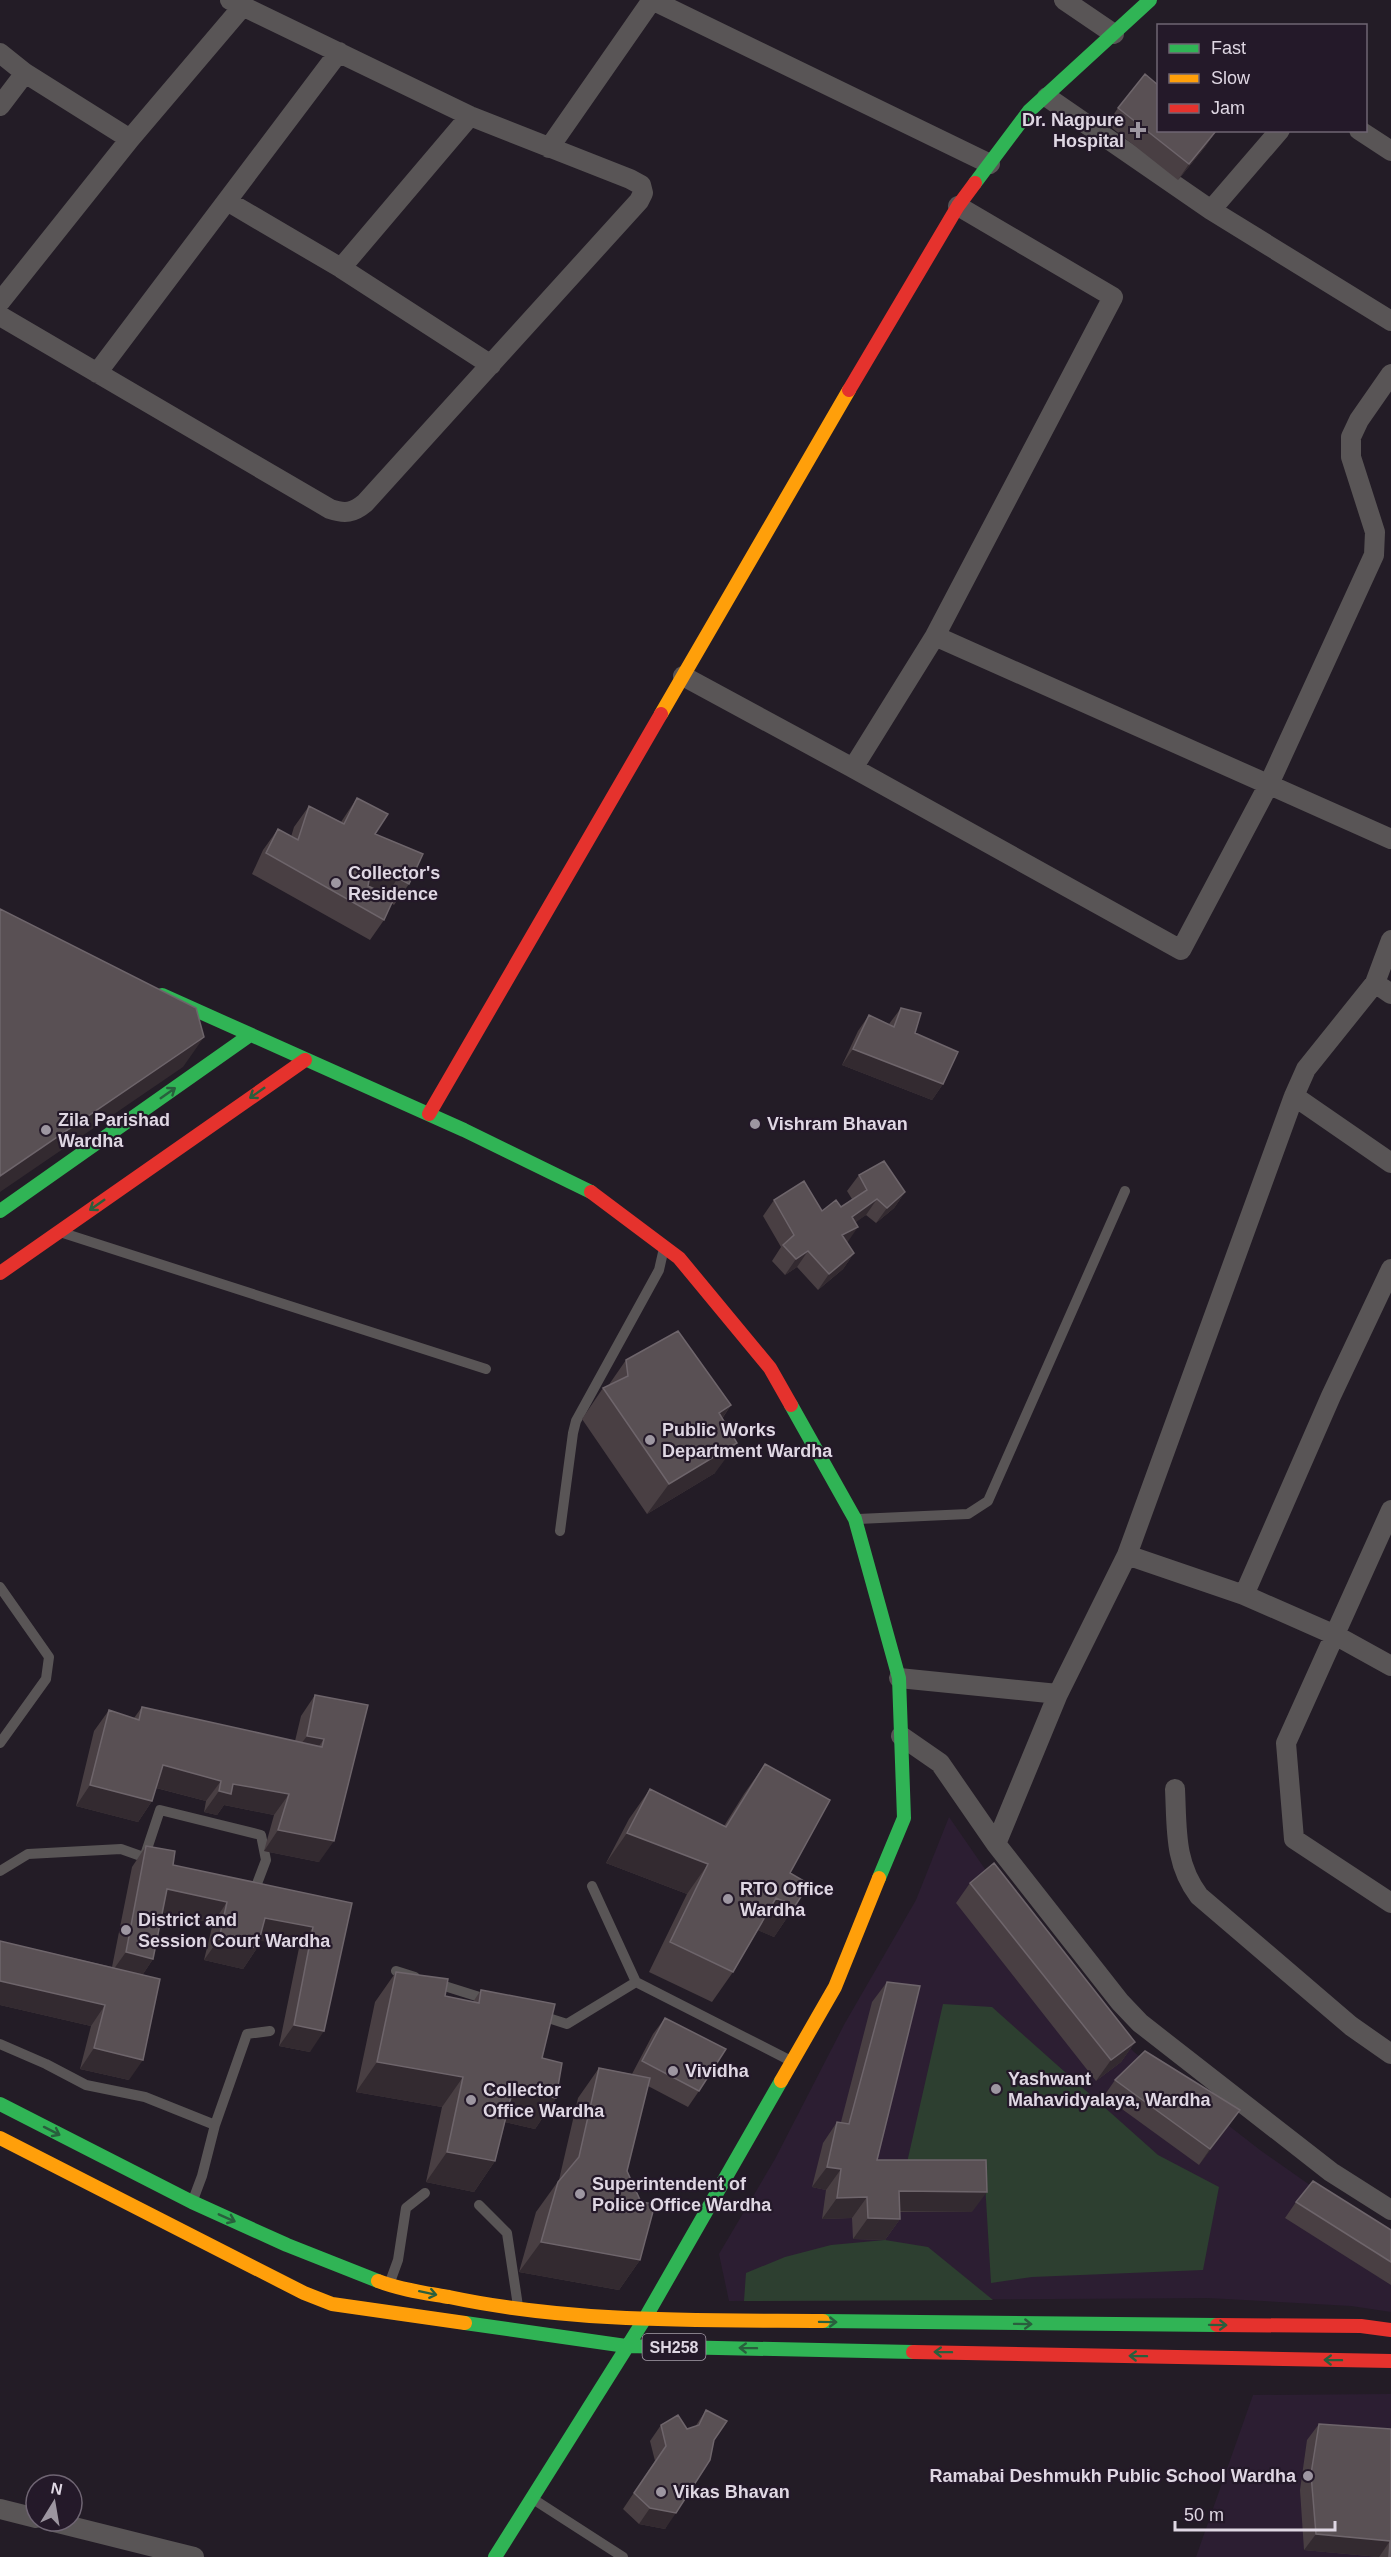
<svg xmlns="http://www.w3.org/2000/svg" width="1391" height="2557" viewBox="0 0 1391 2557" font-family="Helvetica,sans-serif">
<rect width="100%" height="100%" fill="#231c26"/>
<path fill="#2c1e32" d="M949,1817L1048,1960L1134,2052L1260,2150L1391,2242V2312L1351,2306L1208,2298L729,2301L719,2254L775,2159L845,2023L916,1900Z
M1391,2394V2557H1196L1253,2395Z"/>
<path fill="#2d3f30" d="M943,2004L992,2007L1158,2155L1219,2187L1203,2270L1032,2277L991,2283L985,2183L906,2167Z
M885,2240L928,2247L993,2300L744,2301L746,2273L785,2257L831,2245Z"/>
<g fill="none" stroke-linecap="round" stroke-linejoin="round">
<path stroke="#595556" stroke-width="10" d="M63,1233L486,1369
M858,1519L968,1514L988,1501L1125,1191
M560,1531L573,1433L576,1421L659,1270L664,1248
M0,1587L49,1657L46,1679L0,1743
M144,1858L160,1810L261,1835L266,1860L255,1889
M0,1871L28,1854L121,1849L152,1860
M592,1886L636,1982L793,2062
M396,1971L415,1977
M435,1983L489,2000
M539,2015L567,2024L636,1982
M0,2044L46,2064L86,2085L145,2097L215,2125L202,2176L193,2200
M215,2125L247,2034L270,2031
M479,2205L507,2233L518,2306
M390,2282L398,2260L406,2208L425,2193
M533,2499L623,2557"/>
<path stroke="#595556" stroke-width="20" d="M652,0L990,164
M1064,0L1114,34
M0,53L25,73L130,139
M1047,97L1211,210L1391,321
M0,106L25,73
M1359,130L1391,151
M549,148L652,0
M227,201L341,268L491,365
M958,206L1113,297L935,636L1391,839
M1211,210L1280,130
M341,268L470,116
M0,302L130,139L243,6
M0,316L330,509C345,514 353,513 365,503L639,201L643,193L641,185L630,179L470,116L230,0
M97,373L339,52
M935,636L853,768L1181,950L1269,784L1374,555L1375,532L1351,457V437L1359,420L1391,374
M683,676L853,768
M1375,983L1391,994
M1294,1096L1391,1163
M1391,1510L1286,1743L1294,1839L1391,1903
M1127,1555L1244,1595L1335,1635L1391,1666
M1244,1595L1331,1396L1391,1269
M899,1678L1058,1694L1127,1555L1294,1096L1306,1069L1375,983L1391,940
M901,1736L940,1763L996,1844L1120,2002L1140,2023L1331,2172L1391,2210
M1175,1789C1177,1829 1174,1863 1199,1896L1351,2026L1391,2054
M996,1844L1058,1694
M0,2509L36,2518
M50,2521L194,2557"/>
<path stroke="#30b455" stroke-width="14" d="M975,183L1029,111L1150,0
M162,995L464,1130L591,1192
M0,1211L250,1035
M791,1405L855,1519L899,1678L904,1818L879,1878
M0,2104L192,2202L287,2245L378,2281
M823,2321L1217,2325
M465,2323L626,2346L913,2352
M495,2557L644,2320L781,2081"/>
<path stroke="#ff9f0a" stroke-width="14" d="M661,714L849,390
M781,2081L835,1987L879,1878
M0,2138L304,2293L332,2304L465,2323
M378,2281C401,2290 426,2293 449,2297C572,2323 698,2320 823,2321"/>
<path stroke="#e5322d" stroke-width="14" d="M849,390L958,206L975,183
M429,1114L661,714
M591,1192L679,1258L770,1368L791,1405
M0,1273L305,1060
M1217,2325L1361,2326L1391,2330
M913,2352L1391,2361"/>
</g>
<path fill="#493f43" d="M1118,108L1216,131L1205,147L1178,180L1107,124Z
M357,798L375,834L409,884L394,905L391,903L384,920L370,940L252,874L263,850L278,829L291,837L294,827L309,806L341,822Z
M901,1008L915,1033L943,1084L932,1100L842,1065L858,1031L869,1015L889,1024Z
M859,1175L905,1192L894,1208L876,1223L866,1215L855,1222L847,1243L854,1253L843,1269L818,1290L797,1267L785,1275L772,1261L781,1247L763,1216L774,1200L822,1211L841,1207L852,1199L847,1191Z
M626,1360L731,1405L722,1419L715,1473L647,1514L582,1419L603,1388L608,1386Z
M315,1695L368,1705L319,1862L264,1851L274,1815L224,1805L217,1815L204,1812L206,1801L156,1788L152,1801L138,1822L76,1806L94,1731L109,1710L134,1718L142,1707L295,1741L301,1716Z
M765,1764L790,1873L795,1906L774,1937L758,1930L733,1972L712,2002L649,1972L687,1894L606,1863L629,1819L650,1789L724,1826L744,1794Z
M146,1846L173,1865L352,1903L310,2052L279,2046L299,1948L259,1940L257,1948L243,1969L204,1960L213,1923L162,1912L153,1959L143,1974L129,2080L80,2069L91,2026L0,2005V1941L112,1967L132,1867Z
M970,1883L1135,2042L1121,2062L1096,2081L956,1903Z
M396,1972L445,1996L473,2002L481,1990L542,2058L556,2098L535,2129L505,2122L495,2161L474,2192L426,2182L442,2107L356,2092L375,2002Z
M887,1982L877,2160L972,2212H900V2219L885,2240L853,2239L852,2218L822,2219L826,2190L812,2187L823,2143L837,2122H841L872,2002Z
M665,2018L699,2091L688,2107L648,2086L627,2171L640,2260L619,2290L519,2272L536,2212L559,2180L578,2098L599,2068L632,2074L653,2034Z
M1115,2080L1240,2110L1199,2165L1104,2096Z
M1296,2202L1391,2230V2285L1285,2218Z
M706,2410L714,2441L665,2529L639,2524L623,2509L655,2461L650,2441L661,2425L687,2429L695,2427Z
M1319,2424L1391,2429V2557H1379L1304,2550L1300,2490L1307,2440Z"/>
<path fill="#332a30" d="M1216,131L1205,147L1178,180L1189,164Z
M371,869L398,878L384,898L356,890Z
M204,1037L183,1067L0,1192V1176Z
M853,1049L943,1084L932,1100L842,1065Z
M905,1192L894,1208L876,1223L887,1208Z
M877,1199L866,1215L841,1233L852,1217Z
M858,1227L847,1243L842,1235Z
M808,1251L797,1267L785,1275L796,1259Z
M854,1253L843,1269L818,1290L829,1274Z
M731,1405L710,1436L719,1413Z
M737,1443L715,1473L647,1514L669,1484Z
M307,1736L324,1739L309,1760L292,1756Z
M163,1765L221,1781L206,1801L149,1786Z
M233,1784L289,1794L274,1815L224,1805L217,1815L204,1812L219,1791Z
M90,1785L152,1801L138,1822L76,1806Z
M278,1830L334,1841L319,1862L264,1851Z
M627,1833L708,1864L687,1894L606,1863Z
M167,1889L227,1902L213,1923L152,1910Z
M776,1898L795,1906L774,1937L755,1929Z
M265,1918L313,1927L299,1948L251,1939Z
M219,1939L257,1948L243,1969L204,1960Z
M126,1952L153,1959L139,1980L111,1973Z
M0,1981L105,2005L91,2026L0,2005Z
M294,2025L324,2031L310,2052L279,2046Z
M1135,2042L1121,2062L1096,2081L1111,2060Z
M94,2048L143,2060L129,2080L80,2069Z
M377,2062L463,2077L442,2107L356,2092Z
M513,2089L556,2098L535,2129L492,2119Z
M1240,2110L1229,2126L1199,2165L1210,2149Z
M447,2152L495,2161L474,2192L426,2182Z
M827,2167L841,2169L826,2190L812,2187Z
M899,2191L987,2192L972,2212L884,2211Z
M867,2197L852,2218L822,2219L837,2198Z
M868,2218L900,2219L885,2240L853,2239Z
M541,2242L640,2260L619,2290L519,2272Z
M650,2508L676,2513L665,2529L639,2524Z
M1316,2534L1390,2541L1379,2557L1304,2550Z"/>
<path fill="#595054" stroke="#6e656b" stroke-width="1.5" d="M1145,74L1158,85V130L1216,131L1189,164L1118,108Z
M357,798L388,814L375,834L423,854L409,884L398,878L371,869L368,886L394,898L384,920L266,853L278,829L298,840L309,806L344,824Z
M0,909L196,1008L204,1037L0,1176Z
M901,1008L921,1013L915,1033L958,1052L943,1084L853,1049L869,1015L894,1027Z
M884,1161L905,1192L887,1208L877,1199L852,1217L858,1227L842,1235L854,1253L829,1274L808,1251L796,1259L783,1245L794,1235L774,1200L804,1181L822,1211L836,1200L841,1207L867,1190L859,1175Z
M678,1331L731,1405L719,1413L737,1443L669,1484L603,1388L628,1376L626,1360Z
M315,1695L368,1705L334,1841L278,1830L289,1794L233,1784L231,1794L219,1791L221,1781L163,1765L152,1801L90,1785L109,1710L139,1720L142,1707L322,1747L324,1739L307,1736Z
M765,1764L830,1800L790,1873L809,1884L795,1906L776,1898L733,1972L670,1942L708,1864L627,1833L650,1789L726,1827Z
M146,1846L175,1851L173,1865L352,1903L324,2031L294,2025L313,1927L265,1918L257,1948L219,1939L227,1902L167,1889L153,1959L126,1952Z
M994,1863L1135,2042L1111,2060L970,1883Z
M0,1941L160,1979L143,2060L94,2048L105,2005L0,1981Z
M396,1972L448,1979L445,1996L479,2003L481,1990L555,2004L542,2058L562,2063L556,2098L513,2089L495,2161L447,2152L463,2077L377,2062Z
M887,1982L920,1986L877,2160H986L987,2192L899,2191L900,2219L868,2218L867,2197L837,2198L841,2169L827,2167L837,2122L849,2124Z
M665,2018L726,2049L699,2091L642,2061Z
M1145,2051L1240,2110L1210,2149L1115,2080Z
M599,2068L650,2078L627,2171L641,2202L655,2204L640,2260L541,2242L558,2182L579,2157Z
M1313,2181L1391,2230V2262L1296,2202Z
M706,2410L727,2421L714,2440L710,2460L676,2513L650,2508L634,2493L666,2446L661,2425L678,2415L687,2429L699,2425Z
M1319,2424L1391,2429V2557H1389L1390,2541L1316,2534L1311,2474Z"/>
<defs><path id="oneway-shaft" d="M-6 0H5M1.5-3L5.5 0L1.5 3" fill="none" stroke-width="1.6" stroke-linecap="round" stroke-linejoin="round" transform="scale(1.5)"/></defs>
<g stroke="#295f3d">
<use href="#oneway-shaft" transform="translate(168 1093) rotate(-35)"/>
<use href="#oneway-shaft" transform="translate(257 1093) rotate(145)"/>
<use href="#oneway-shaft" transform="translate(97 1205) rotate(145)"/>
<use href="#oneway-shaft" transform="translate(52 2131) rotate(27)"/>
<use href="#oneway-shaft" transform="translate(227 2218) rotate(24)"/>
<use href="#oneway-shaft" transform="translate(428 2293) rotate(12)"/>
<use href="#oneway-shaft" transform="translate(828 2322) rotate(1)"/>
<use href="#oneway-shaft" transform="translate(1023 2324) rotate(1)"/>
<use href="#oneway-shaft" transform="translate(1218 2325) rotate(1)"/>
<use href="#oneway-shaft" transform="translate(748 2348) rotate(-179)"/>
<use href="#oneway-shaft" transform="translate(943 2352) rotate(-179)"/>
<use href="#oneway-shaft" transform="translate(1138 2356) rotate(-179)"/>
<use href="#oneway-shaft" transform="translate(1333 2360) rotate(-179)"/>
</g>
<g fill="#9d96a1" stroke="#241929" stroke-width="2">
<path d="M1135 121h6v6h6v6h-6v6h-6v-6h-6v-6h6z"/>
<circle cx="336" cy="883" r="6"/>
<circle cx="755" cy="1124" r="6"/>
<circle cx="46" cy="1130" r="6"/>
<circle cx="650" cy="1440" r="6"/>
<circle cx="728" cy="1899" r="6"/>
<circle cx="126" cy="1930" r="6"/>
<circle cx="673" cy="2071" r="6"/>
<circle cx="996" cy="2089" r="6"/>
<circle cx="471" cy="2100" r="6"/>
<circle cx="580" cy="2194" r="6"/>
<circle cx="1308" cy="2476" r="6"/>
<circle cx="661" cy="2492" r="6"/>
</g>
<g text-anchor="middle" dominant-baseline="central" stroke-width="4.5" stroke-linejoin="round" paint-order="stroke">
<rect fill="#241929" stroke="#a79eab" stroke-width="1.5" x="642.5" y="2334" width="63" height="26" rx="4.5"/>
<g font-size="16" font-weight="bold" fill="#dfd7e3">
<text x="674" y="2347">SH258</text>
</g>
<g font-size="18" font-weight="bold" fill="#dfd7e3" stroke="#241929" text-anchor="start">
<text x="1124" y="120" text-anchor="end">Dr. Nagpure<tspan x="1124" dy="21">Hospital</tspan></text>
<text x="348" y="873">Collector's<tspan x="348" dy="21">Residence</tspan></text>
<text x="58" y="1120">Zila Parishad<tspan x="58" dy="21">Wardha</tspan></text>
<text x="767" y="1124">Vishram Bhavan</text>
<text x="662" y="1430">Public Works<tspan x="662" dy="21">Department Wardha</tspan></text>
<text x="740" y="1889">RTO Office<tspan x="740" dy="21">Wardha</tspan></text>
<text x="138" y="1920">District and<tspan x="138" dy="21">Session Court Wardha</tspan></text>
<text x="685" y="2071">Vividha</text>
<text x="1008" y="2079">Yashwant<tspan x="1008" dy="21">Mahavidyalaya, Wardha</tspan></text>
<text x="483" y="2090">Collector<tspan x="483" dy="21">Office Wardha</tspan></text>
<text x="592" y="2184">Superintendent of<tspan x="592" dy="21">Police Office Wardha</tspan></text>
<text x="1296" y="2476" text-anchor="end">Ramabai Deshmukh Public School Wardha</text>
<text x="673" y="2492">Vikas Bhavan</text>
</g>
</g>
<rect x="1157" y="24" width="210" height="108" fill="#241929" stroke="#6f6573" stroke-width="1.5"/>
<rect x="1169" y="44" width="30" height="9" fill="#30b455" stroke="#6f6573" stroke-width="1.5"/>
<text x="1211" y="54" font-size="18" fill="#dfd7e3">Fast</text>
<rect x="1169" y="74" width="30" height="9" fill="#ff9f0a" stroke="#6f6573" stroke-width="1.5"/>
<text x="1211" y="84" font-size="18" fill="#dfd7e3">Slow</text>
<rect x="1169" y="104" width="30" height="9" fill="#e5322d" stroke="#6f6573" stroke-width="1.5"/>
<text x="1211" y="114" font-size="18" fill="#dfd7e3">Jam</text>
<g transform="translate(54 2503) rotate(11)"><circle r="28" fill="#241929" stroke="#6f6573" stroke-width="1.5"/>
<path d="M0-4.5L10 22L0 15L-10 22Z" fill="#9d96a1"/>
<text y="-9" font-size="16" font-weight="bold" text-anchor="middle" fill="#dfd7e3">N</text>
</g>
<path d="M1175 2521v9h160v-9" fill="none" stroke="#dfd7e3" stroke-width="3"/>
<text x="1184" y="2521" font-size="18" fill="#dfd7e3" stroke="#241929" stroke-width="4.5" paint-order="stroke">50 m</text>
</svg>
